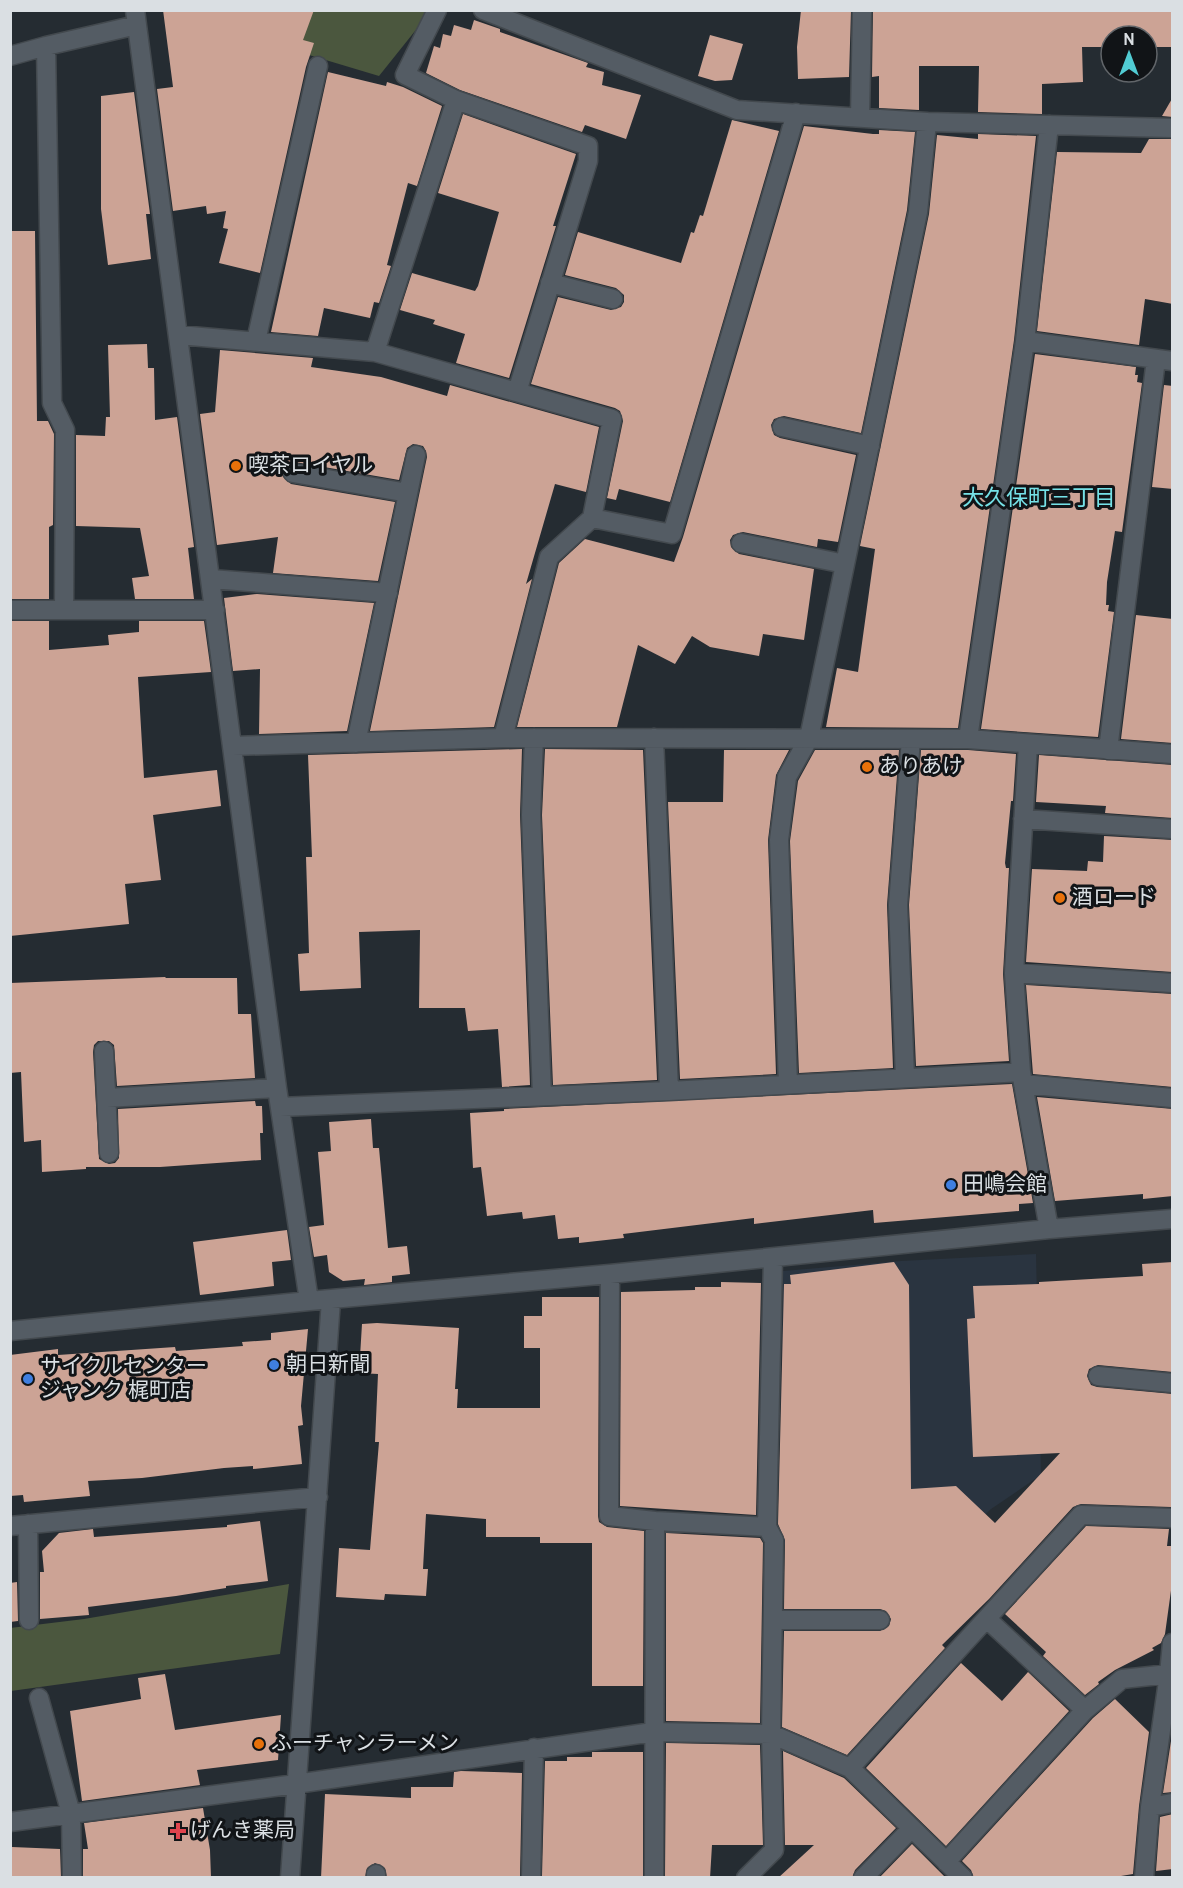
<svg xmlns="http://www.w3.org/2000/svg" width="1183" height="1888" viewBox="0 0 1183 1888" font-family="Overpass,'Noto Sans JP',sans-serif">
<rect width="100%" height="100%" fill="#252c32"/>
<path fill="#2a3440" d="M1036,1254L1041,1475L991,1509L935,1562L792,1557L780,1538L783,1271L901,1261Z"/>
<path fill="#4b573e" d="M283,11H431L379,76L269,43Z
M289,1584L280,1654L11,1691L10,1628L84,1619Z"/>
<path fill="#cca395" d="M163,10H314L303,40L314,43L306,67L260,273L219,263L228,229L223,228L226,211L207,214L206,206L173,211L157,89L173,87Z
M801,10H851L849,77L798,79L797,47Z
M873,10H1173V47H1147V36H1111V47H1082L1083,82L1042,84V114L978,112L979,66H919V110L879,108V76L872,77Z
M474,20L500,29V32L588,63L586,67L604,72L602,85L641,95L626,139L585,125L582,132L460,90L426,73L434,46L440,48L443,34L451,36L454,25L471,30Z
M710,35L743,44L732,80L715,81L698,76Z
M328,72L386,86L387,82L403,87L442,106L417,186L408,183L387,265L391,266L379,303L374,302L370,318L324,308L318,336L271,332Z
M134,92L150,214H146L151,259L108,265L101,209V96Z
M1173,97V117L1162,116Z
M463,114L576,154L553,226H556L509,378L456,363L465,334L433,324L435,320L400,310L412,273L475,291L478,286L499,212L438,193Z
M732,120L779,131L670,502L619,489L616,500L607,498L623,421L620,411L615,408L531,384L558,297L611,310L621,307L624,302V295L616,288L565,275L578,232L681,263L691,232L694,233L700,215L703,216Z
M804,126L873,134H879V130L915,132L907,210L861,433L784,416L774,419L771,425L774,435L780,438L856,455L838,542L818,539L817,547L743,532L733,535L730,540L731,547L739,554L814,569L804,640L763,634L759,656L710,647L692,636L675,664L638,645L617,727H517L559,563L585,539L674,562L683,537Z
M978,134L1036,136L1014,340L958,728L826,727L837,668L858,672L875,549L860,546L929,214L937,135L978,139Z
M1149,139H1173V304L1145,299L1139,345L1037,331L1057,152L1141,153Z
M10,231H35L37,421H48L54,434L53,525L49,527V599H10Z
M147,344L148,368H154L155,420L177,417L194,547L188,548L194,599H135L132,578L149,576L140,528L76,526V435L105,436L106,417H110L108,345Z
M220,350L313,358L311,367L381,377L447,396L450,385L599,427L586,492L555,484L526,584L532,579L494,727L370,731L427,457L426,451L423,446L413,444L407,448L399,480L295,462L289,463L282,471L283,477L291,484L395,502L378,581L273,573L278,537L217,545L200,414L215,412Z
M1035,354L1136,367L1135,375H1138L1137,382L1142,383L1122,532L1115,531L1107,582L1106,605H1109L1108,611L1114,612L1098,737L981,729Z
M1164,385L1173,386V489L1152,487Z
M257,594L374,603L347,731L259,734L260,669L233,671L224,598Z
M1136,615L1173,619V743L1121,739Z
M10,621H49V650L109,645L108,635L139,632V621H204L211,672L138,677L144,778L217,770L221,806L153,815L161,880L125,884L129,924L10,936Z
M522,749L520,815L530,1085L502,1087L498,1029L468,1031L465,1008H419L420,930L359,932L361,988L300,991L298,954L309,953L306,857H312L308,755Z
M545,749L643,750L657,1080L553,1085L542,815Z
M724,750H789L776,775L768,840L776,1074L680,1079L668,802H723Z
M815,750H899L887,905L893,1068L799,1073L790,841L798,781Z
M921,750H968L1016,754L1013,801H1011L1005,863L1006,868H1009L1003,974L1009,1061L916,1066L909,905Z
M1039,755L1173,765V818L1105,813L1106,806L1036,802Z
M1104,836L1173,840V972L1026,962L1032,869L1087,871L1088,861L1103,862Z
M165,977L166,978H237L238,1014H251L255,1078L117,1086L114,1045L109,1041H98L94,1045L93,1052L99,1159L109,1164L115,1163L119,1158L118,1109L255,1101L256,1106H262L263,1133H260L261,1160L160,1167H86V1169L42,1172L41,1140L24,1142L21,1072L10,1073V983Z
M1026,985L1173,994V1087L1033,1074Z
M1012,1084L1033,1203L1019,1204V1211L874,1223L873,1210L754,1224V1218L623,1234L624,1238L579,1243V1237L558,1239L555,1215L523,1219L522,1212L487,1216L481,1167L473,1168L470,1113L504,1111V1109Z
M1037,1097L1173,1109V1196L1143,1199V1194L1055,1201Z
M371,1119L373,1148H379L388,1248L407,1246L410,1274L392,1276V1282L364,1285L365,1279L343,1281L329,1272L327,1255L314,1257L309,1227L324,1225L318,1152L331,1151L329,1122Z
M287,1230L291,1260L272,1262L274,1286L200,1295L193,1242Z
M894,1262L909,1285L911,1489L956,1486L995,1523L1060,1453L973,1457L967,1319L975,1318L973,1286L1039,1284V1282L1143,1276L1142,1264L1173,1262V1372L1098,1365L1089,1369L1087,1376L1091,1385L1097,1387L1173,1394V1491L1171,1507L1081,1504L1073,1507L989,1599L942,1645L945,1648L847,1755L782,1727L784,1631H880L889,1626L891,1619L886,1611L880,1609H784L785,1540L778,1524L784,1284H791L790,1275Z
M721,1282L761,1283L756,1515L620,1506L621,1292L695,1290V1287H721Z
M542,1297H599L598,1516L599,1522L607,1527L644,1531L643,1686H592V1543H540V1537H486V1519L426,1514L423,1569H428L426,1596L385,1594L384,1600L336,1597L339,1548L370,1550L379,1442H375L378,1374L359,1373L362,1324L377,1323L459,1328L455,1389H458L457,1408H540V1348H524V1316H542Z
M308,1329L301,1406L303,1425L298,1426L302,1464L253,1469V1466L224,1468L142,1478L88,1481L90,1496L24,1502L23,1495L10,1496V1355L58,1349V1355L175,1347L176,1351L243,1346L242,1342L271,1340V1333Z
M260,1521L268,1581L226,1586V1588L176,1596L88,1607L89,1615L40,1619V1572H44L42,1551L59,1533L93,1529L94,1537L227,1527V1525Z
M1086,1526L1169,1529L1167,1546H1173V1576L1165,1634L1161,1643L1152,1648L1154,1650L1115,1670L1098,1682L1099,1684L1085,1695L1043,1656L1046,1652L1005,1614Z
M666,1533L760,1538L763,1543L760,1723L666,1721Z
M17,1582L18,1621L10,1622V1583Z
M961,1663L1002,1701L1028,1672L1069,1711L946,1846L866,1768Z
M165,1674L175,1730L281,1715L278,1760L197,1770L200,1785L82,1801L70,1711L141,1699L138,1678Z
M1115,1699L1149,1732L1139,1806L1133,1874L1109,1878H974L971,1870L962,1861L1093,1718Z
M1171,1741H1173V1792L1163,1793Z
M666,1743L760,1745L763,1845H712L710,1878H665Z
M783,1751L844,1778L896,1828L855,1870L852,1878H778L814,1845H785Z
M592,1752H643V1878L542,1876L545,1761H567V1757H592Z
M461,1771L522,1773L520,1876L387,1878L385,1868L375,1863L367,1868L365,1878H321L325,1794L411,1798V1787H453L454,1772Z
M203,1808L210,1850L211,1878H83V1849H88L84,1823Z
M1173,1814V1869L1156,1871L1160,1817Z
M912,1844L946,1878H879Z
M12,1847L60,1849L61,1878H12Z"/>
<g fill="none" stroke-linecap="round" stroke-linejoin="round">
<g stroke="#43494e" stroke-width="21">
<path id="minor" d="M135,10L277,1088L309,1301
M437,10L405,75L456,100L588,146V161L517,392
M483,10L737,110L927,122L1172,128
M46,46L52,403L65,430L64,610
M10,56L46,46L137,25
M860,117L862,10
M550,283L613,299
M179,335L375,352L612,419L592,518
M256,341L318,66
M1025,341L1172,361
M375,352L456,100
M782,427L870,446
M293,473L408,493
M741,543L845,564
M211,579L388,593
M10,610H215
M503,738L549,557L592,518L672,534L796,113
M534,738L531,815L542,1096
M654,738L669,1091
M968,739L1025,341L1049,125
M356,743L416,455
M1028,744L1014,973L1021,1072L1049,1229
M233,746L503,738L968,739L1172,754
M1108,750L1156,359
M1023,819L1172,829
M1014,973L1172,983
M104,1051L109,1153
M905,1077L898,905L911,739
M788,1084L779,840L787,777L809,738L918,212L927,122
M1023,1084L1172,1098
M107,1098L277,1088
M280,1107L669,1091L1021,1072
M610,1274L609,1516L655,1521L654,1878
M10,1331L309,1301L610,1274L1049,1229L1172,1219
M1098,1376L1172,1383
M655,1521L767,1527
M28,1524L29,1620
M10,1526L318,1497
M987,1619L1085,1710
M773,1620H880
M39,1698L71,1814L72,1878
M850,1768L1081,1515L1172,1518
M1150,1807L1172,1803
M10,1822L296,1784L653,1732L771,1734L850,1768L963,1878
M946,1862L1085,1710L1122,1679L1169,1674L1172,1643
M290,1878L331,1300
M376,1878V1874
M531,1878L534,1748
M746,1878L774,1850L771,1734L774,1540L767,1527L773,1258
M863,1878L911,1829
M1144,1878L1150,1807L1169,1674L1172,1673"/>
</g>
<use href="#minor" stroke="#545c64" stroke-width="18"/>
</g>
<g fill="#e8710a" stroke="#111417" stroke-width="2">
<circle cx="236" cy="466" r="6"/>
<circle cx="867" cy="767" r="6"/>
<circle cx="1060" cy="898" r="6"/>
<circle cx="259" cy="1744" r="6"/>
</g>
<g fill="#3f7fe0" stroke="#111417" stroke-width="2">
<circle cx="951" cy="1185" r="6"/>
<circle cx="274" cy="1365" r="6"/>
<circle cx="28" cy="1379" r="6"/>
</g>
<path fill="#e0444e" stroke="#111417" stroke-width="2" d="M175 1822h6v6h6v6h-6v6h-6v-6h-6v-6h6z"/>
<g text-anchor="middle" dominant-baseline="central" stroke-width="6" stroke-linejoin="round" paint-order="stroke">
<g font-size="21" fill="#dadfe3" stroke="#111417" text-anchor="start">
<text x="248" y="466">喫茶ロイヤル</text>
<text x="879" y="767">ありあけ</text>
<text x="1072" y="898">酒ロード</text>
<text x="963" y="1185">田嶋会館</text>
<text x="286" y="1365">朝日新聞</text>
<text x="40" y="1367">サイクルセンター<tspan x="40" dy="24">ジャンク 梶町店</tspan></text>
<text x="271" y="1744">ふーチャンラーメン</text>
<text x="190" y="1831">げんき薬局</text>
</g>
<g font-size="22" fill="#75e1e7" stroke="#111417">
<text x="1039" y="499">大久保町三丁目</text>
</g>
</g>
<rect width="1183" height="1888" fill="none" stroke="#dadfe3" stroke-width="24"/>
<g transform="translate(1129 54)"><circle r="28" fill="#111417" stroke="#616569" stroke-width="1.5"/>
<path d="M0-4.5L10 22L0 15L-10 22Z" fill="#51ccd3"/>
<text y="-9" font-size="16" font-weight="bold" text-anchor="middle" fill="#dadfe3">N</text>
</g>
</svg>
